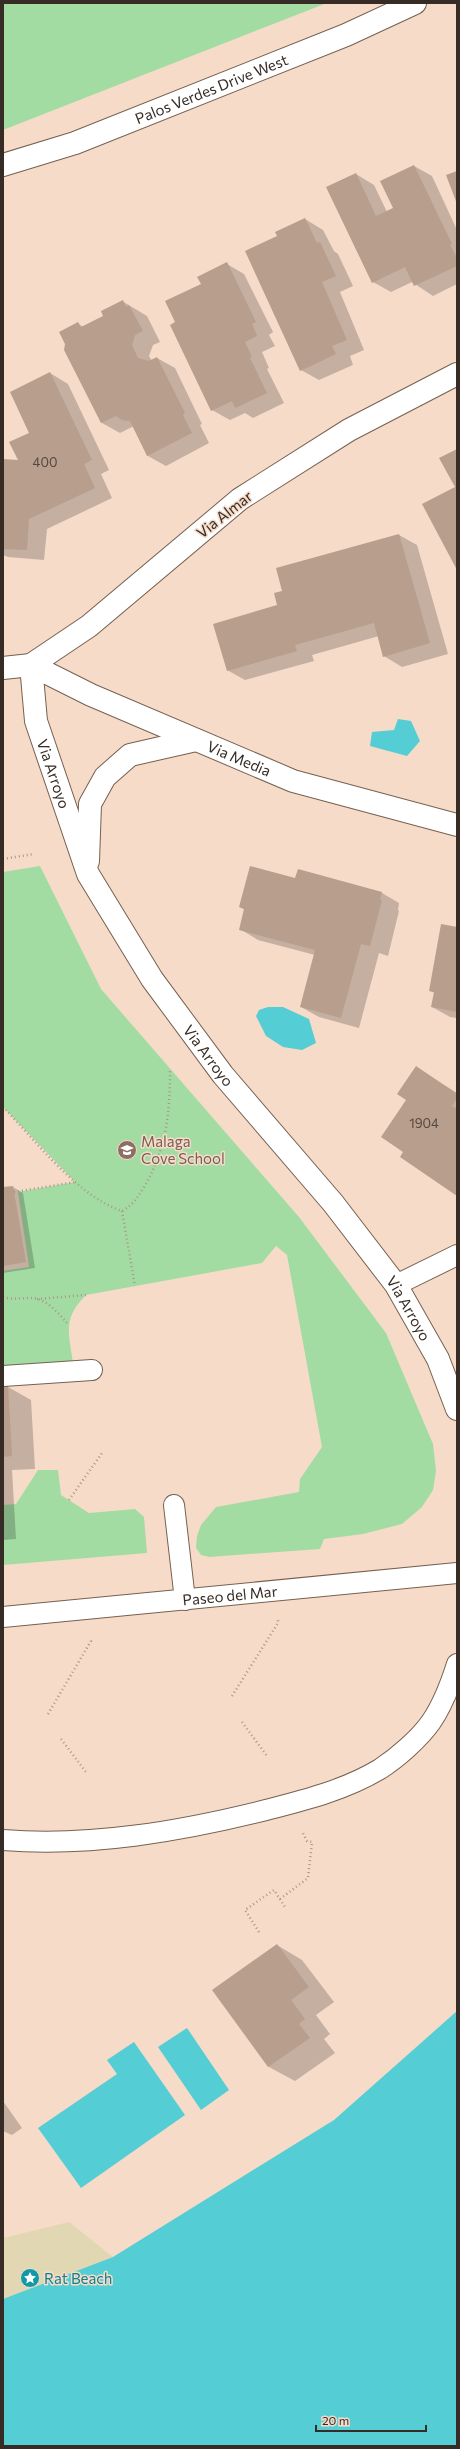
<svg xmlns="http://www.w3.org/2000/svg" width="460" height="2449" viewBox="0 0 460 2449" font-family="Commissioner,sans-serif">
<rect width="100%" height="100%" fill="#f6dbc9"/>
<path fill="#a3dca3" d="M3,3H327L3,130Z
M40,866L101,989L299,1217L386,1333L433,1444L436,1471L433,1490L422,1507L402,1524L363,1534L324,1539L320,1549L209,1557L201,1555L196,1548L197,1536L201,1525L216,1507L299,1492L300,1479L322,1447L287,1255L276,1246L262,1263L86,1295C62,1319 69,1333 73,1363L3,1368V1271L29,1267L18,1192L75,1182L3,1107V872Z
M38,1470H58L61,1495L89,1513L135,1509L144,1517L147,1553L3,1565V1505L16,1504Z"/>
<path fill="#e1d8b3" d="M69,2222L113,2257L3,2299V2238Z"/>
<path fill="#54cdd5" d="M398,719L411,721L420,741L407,756L370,746L372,732L394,730Z
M268,1007H283L309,1019L316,1043L302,1050L283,1047L266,1036L256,1016L259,1010Z
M457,2011V2446H3V2299L113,2257L334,2120Z
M187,2028L229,2090L201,2110L158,2047Z
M134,2042L185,2115L81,2188L38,2128L117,2074L107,2060Z"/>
<path fill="#0003" d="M414,166L432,176L457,230V284L433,296L412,282L391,292L373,282L356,174L374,185L387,212L395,209Z
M305,219L323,230L334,251L338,254L353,286L340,292L364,350L350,356L353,365L319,380L301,370L278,236Z
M227,264L244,274L273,332L269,335L275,346L262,352L269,368L267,369L284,403L253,418L245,413L230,420L212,410L177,323L202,284Z
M122,301L147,316L160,342L153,345L149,356L152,361L157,358L175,368L202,424L200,425L209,443L166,466L148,456L134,426L120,433L102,423L65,350L78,324L84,327L105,317Z
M50,373L68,384L109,470L101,474L112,498L47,529L44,560L8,557L3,555V460L19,461Z
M399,535L417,545L448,654L402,667L384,656L379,636L312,655L314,661L245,680L227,670L279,606Z
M296,880L382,893L399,903L398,910L399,911L388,956L379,953L359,1028L319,1017L301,1007L315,955L258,940L240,929L245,910L240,907Z
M457,928V1018L450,1017L432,1007L435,993L430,991Z
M416,1067L457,1093V1195L405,1152L408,1100Z
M13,1187L23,1193L35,1268L3,1273V1189Z
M3,1387H8L31,1400L35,1469L12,1470L16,1539L3,1540Z
M277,1945L302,1960L334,2002L316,2015L330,2034L324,2039L335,2053L295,2081L269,2067L213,1990Z
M3,2101L22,2128L12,2135L3,2131Z"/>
<path fill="#b79e8d" d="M414,165L452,244L450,245L457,258V266L414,286L405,267L372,283L326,187L356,173L376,216L393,208L380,181Z
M457,171V204L446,175Z
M305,218L317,243L320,242L336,276L322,282L347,340L332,346L336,354L300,371L245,251L277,236L275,232Z
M227,262L256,322L252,324L257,336L245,342L252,357L250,358L267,393L235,408L232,401L211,411L170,325L175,322L165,301L201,284L197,277Z
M123,300L126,307L129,305L143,331L135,335L132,345L138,358L149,361L157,357L185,413L183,415L192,433L147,456L130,421L122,420L116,416L101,423L64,350L65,344L59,332L78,322L81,327L103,316L101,311Z
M50,372L92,460L84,464L95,488L29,519L27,550L3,549V459L18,460L9,442L29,433L10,392Z
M457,449V570L422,504L455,487L439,458Z
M399,534L430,643L383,657L374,623L295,645L297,651L227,671L213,624L277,605L274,593L282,591L276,568Z
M250,866L295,878L298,869L382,892L380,899L382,900L370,946L361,944L341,1018L300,1007L315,950L239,930L244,909L239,907Z
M441,924L457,927V1012L431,1007L434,992L429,991Z
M416,1066L457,1094V1098L452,1106L457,1109V1196L400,1157L403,1152L381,1137L406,1100L397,1094Z
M13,1186L26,1262L3,1266V1187Z
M3,1386H8L12,1456L3,1457Z
M277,1944L309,1987L291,2000L305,2019L299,2024L310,2038L268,2067L212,1990Z"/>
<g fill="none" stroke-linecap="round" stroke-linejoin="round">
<g stroke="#766050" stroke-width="22">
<g id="lane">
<path d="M396,1285L457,1255"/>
<path d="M3,1376L92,1370"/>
<path d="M174,1505L185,1600"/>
<path id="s1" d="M3,1617L457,1573"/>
<path d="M3,1840C91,1847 182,1831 266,1810C305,1800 345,1790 380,1769C397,1758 419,1739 431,1722C442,1706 451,1683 457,1664"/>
</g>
</g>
<g stroke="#766050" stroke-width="24">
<g id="street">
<path id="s2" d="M457,374L349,430L240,499L89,626L31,665L91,695L293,781L457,825"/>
</g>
</g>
<g stroke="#766050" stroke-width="24">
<g id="secondary">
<path id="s3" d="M3,668L31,665L36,721L88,874L152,979L223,1075L333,1203L396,1285L438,1359L457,1409"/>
<path d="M88,861L90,804L105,777L130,755L196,740"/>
</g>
</g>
<g stroke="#766050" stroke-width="24">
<g id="primary">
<path id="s4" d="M3,165L75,143L346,35L415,3"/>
</g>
</g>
<path stroke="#ab9689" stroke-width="2.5" stroke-dasharray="1 3" stroke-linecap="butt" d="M3,859L34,854
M3,1107C36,1141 77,1196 122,1211C133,1205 137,1198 144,1187C167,1148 170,1112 170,1068
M14,1192L75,1182
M122,1211L135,1286
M3,1297C15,1301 27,1296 38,1299C50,1303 59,1314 67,1323
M37,1299L86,1295
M69,1500L102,1453
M232,1696L278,1623V1620
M48,1714L91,1641L90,1638
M242,1722L267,1756
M61,1739L86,1772
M280,1899L308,1878L312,1842L307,1841L302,1831
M259,1932L245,1910L274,1890L285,1907"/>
<use href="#lane" stroke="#fff" stroke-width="20"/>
<use href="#street" stroke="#fff" stroke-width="22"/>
<use href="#secondary" stroke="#fff" stroke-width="22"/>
<use href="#primary" stroke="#fff" stroke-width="22"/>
</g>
<defs>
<g id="school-disc" transform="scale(1)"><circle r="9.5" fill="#8d6e63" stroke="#f6dbc9"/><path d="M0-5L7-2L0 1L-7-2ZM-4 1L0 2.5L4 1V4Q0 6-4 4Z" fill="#fff"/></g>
<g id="sight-disc" transform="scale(1)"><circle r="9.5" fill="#0f9aa8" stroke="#f6dbc9"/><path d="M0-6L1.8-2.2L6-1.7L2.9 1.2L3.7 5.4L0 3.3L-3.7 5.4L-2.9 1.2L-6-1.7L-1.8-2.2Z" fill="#fff"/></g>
</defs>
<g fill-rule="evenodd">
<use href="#school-disc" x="127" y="1150"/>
<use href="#sight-disc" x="30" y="2278"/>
</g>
<g text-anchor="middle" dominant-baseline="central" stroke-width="3" stroke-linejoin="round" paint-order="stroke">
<g font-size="13" fill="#56483f">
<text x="45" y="462">400</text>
<text x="424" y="1123">1904</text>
</g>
<g font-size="15" fill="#362c25" stroke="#f6dbc9">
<text stroke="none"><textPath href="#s4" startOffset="222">Palos Verdes Drive West</textPath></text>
<text transform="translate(224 514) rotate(-38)">Via Almar</text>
<text stroke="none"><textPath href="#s2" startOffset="746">Via Media</textPath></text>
<text stroke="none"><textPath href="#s3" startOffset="140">Via Arroyo</textPath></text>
<text stroke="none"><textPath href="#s3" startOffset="464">Via Arroyo</textPath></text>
<text stroke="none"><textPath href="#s3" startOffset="787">Via Arroyo</textPath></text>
<text stroke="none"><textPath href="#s1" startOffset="228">Paseo del Mar</textPath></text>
</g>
<g font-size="15" fill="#785e54" stroke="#f6dbc9" text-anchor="start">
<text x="141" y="1141">Malaga<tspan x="141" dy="17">Cove School</tspan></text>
</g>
<g font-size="15" fill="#0d838f" stroke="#f6dbc9" text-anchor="start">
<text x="44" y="2278">Rat Beach</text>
</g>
</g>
<rect width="460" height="2449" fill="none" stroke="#362c25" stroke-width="8"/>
<path d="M316 2425v6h110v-6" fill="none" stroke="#362c25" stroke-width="2"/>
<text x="322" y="2425" font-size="12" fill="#362c25" stroke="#f6dbc9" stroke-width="3" paint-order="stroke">20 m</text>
</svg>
